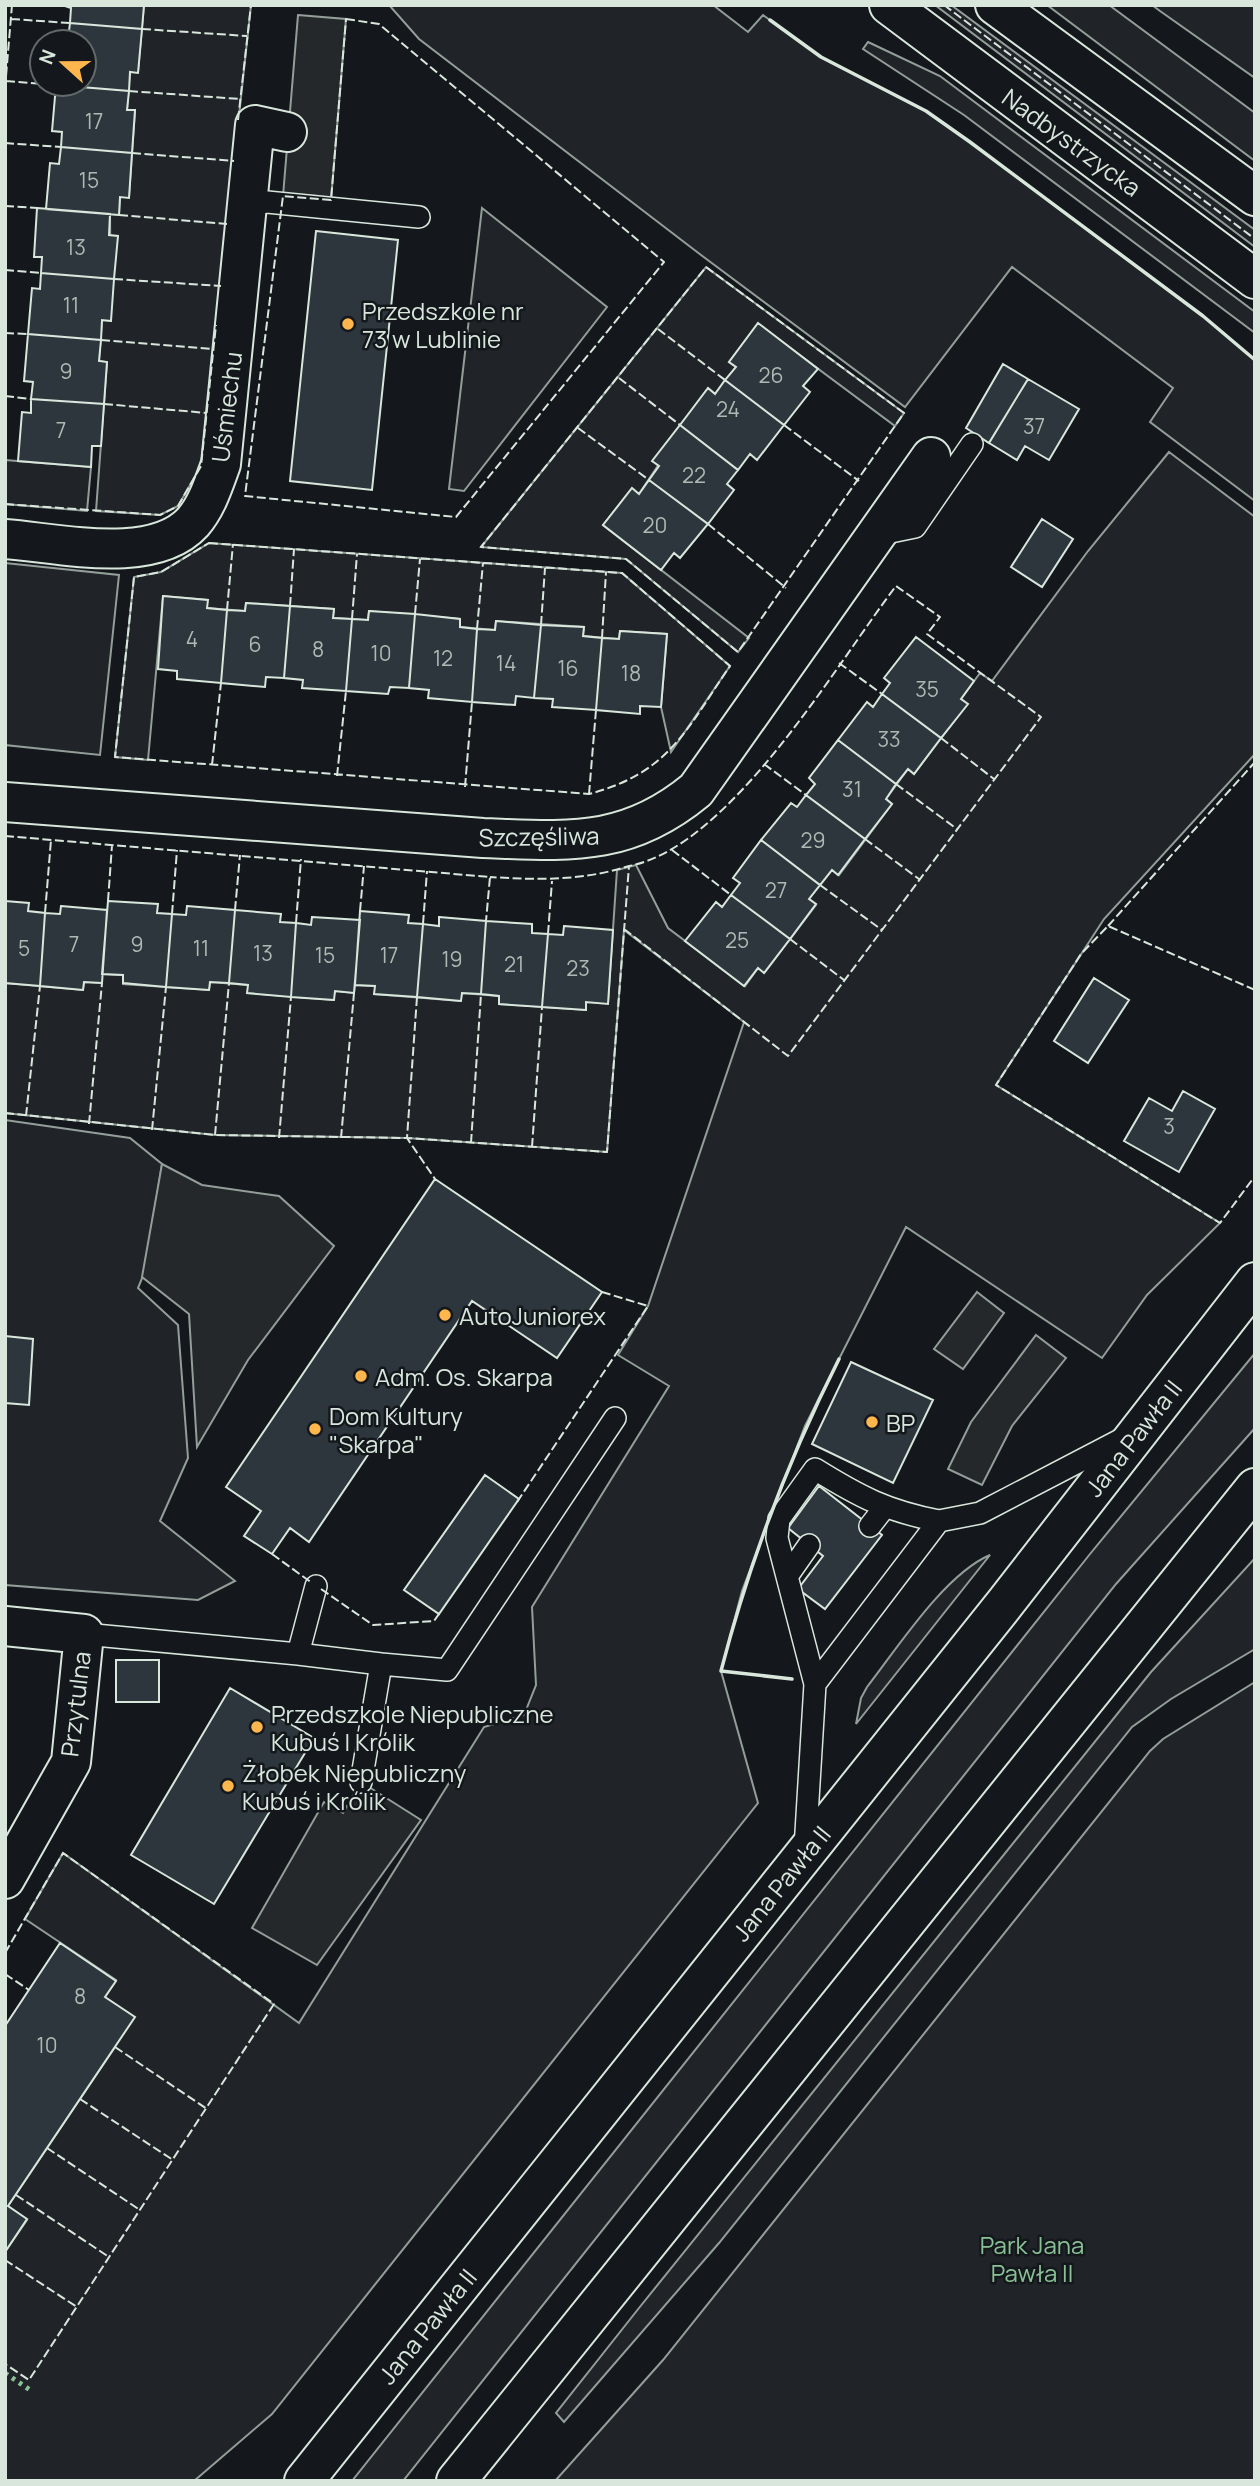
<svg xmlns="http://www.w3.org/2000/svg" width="1260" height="2486" viewBox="0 0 1260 2486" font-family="Manrope,sans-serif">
<rect width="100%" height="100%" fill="#14181c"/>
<path fill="#202428" stroke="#939e99" stroke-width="2" d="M144,5H251L201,466L178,506L160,515L96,511L107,362L99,361L102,320L111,321L110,214L119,215L120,197H129L135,111L127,110L130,72H138Z
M389,5H713L748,32L763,15L821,57L926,111L970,142L1203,316L1255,360V501L1150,422L1173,388L1012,267L905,407L701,255L419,39Z
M935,5H951L1255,230V247Z
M1047,5H1109L1255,113V161Z
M1152,5H1255V78L1160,11Z
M868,42L940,76L1255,312V333L964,115L863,49Z
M482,208L607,307L464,491L449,489Z
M706,267L904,413L895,426L758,324L729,362L736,367L715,394L709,389L639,494L632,489L603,525L749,638L738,652L626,559L481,547Z
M1169,452L1255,517V754L1104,919L996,1085L1220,1223L1147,1295L1102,1358L906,1227L805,1426L742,1591L721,1671L758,1803L272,2414L194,2481H5V2252L27,2220L8,2206L115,2047L105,1997L116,1980L25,1919L63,1853L299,2023L484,1727L524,1715L536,1685L532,1607L669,1386L618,1355L648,1306L744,1022L624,930L607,1152L407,1138L215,1135L5,1113V983L83,990L84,982L102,983V974L123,975V984L209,990L210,982L248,985V993L333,1000L335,991L354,993L355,985L375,986V994L460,1001L462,993L499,996V1004L586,1010V1002L608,1003L617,870L636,865L668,928L745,986L758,968L765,972L816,905L809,899L832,870L839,875L892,804L886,799L908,769L914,774L967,704L961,699L980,673L992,681L1088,551Z
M5,460L91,467L87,511L5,504Z
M209,543L622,573L730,666L671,752L661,707L667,634L620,631L619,639L583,636L584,627L496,621L495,630L460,627V619L369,611L368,620L333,618L334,609L246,603L245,611L207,608V600L163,596L148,760L115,757L134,577L161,572Z
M5,563L119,575L100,755L5,745Z
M5,1120L130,1138L162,1164L145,1271L138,1288L178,1325L188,1458L160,1521L235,1581L198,1600L5,1585Z
M1255,1353V1428L1116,1584L403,2481H352L1090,1554Z
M990,1555L856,1724L861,1698L867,1687C898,1647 945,1574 990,1555Z
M1255,1558V1649L1171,1699L1132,1727L719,2243L564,2422L556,2413L639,2308L1151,1672Z
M1255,1682V2481H555L663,2360L1150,1751L1163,1739Z"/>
<path fill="#24282b" stroke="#939e99" stroke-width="2" d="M298,15L346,19L331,200L283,196Z
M162,1164L202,1185L279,1196L334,1246L248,1360L197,1447L189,1314L142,1277Z
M977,1292L1004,1313L963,1369L934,1349Z
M1036,1335L1066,1358L1012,1426L982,1485L948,1469L971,1422Z
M361,1782L421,1820L317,1965L252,1928L324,1802L343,1813Z"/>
<path fill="#2c363c" stroke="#d8e6dc" stroke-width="2" d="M62,5H144L142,29L70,23L71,8Z
M70,23L142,29L138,73L130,72L129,91L56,85L84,84V42H59V39H68Z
M56,85L129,91L127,110H135L132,153L61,147L62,132L52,131Z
M61,147L132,153L129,198L120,197L119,215L46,209L50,163L59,164Z
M37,208L110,214L109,235L118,236L114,279L41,273L42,257H34Z
M316,231L398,240L372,490L290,481Z
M41,273L114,279L111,321L102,320L101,340L28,334L32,288L40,289Z
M758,323L818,369L803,386L810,392L784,425L725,380L736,367L729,362Z
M28,334L101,340L99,361L107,362L104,404L31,399L33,382L24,381Z
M1003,364L1028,379L989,443L966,428Z
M1028,379L1079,409L1049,460L1025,446L1017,460L989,443Z
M725,380L784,425L757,460L750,454L738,470L680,425L708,388L715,394Z
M31,399L104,404L101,446H92L91,467L18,461L22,412L31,413Z
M680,425L738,470L727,484L734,490L708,524L649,480L659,466L652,461Z
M649,480L708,524L680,558L674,553L661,570L603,525L632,488L639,494Z
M1042,519L1073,539L1042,587L1011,567Z
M163,596L208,600L207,608L227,610L221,683L177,679V671L158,669Z
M246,603L290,606L284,678L266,677L265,687L221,683L227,610L245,611Z
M290,606L334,609L333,618L352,619L346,691L302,688L303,680L284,678Z
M369,611L415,614L409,688L390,687L388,694L346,691L352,619L368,620Z
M415,614L460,619V627L477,629L472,702L428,698L429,690L409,688Z
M496,621L541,625L534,698L516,696L515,705L472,702L477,629L495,630Z
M541,625L584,627L583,636L602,638L596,710L552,707L553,699L534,698Z
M620,631L667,634L661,707L640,706V714L596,710L602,638L619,639Z
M916,637L974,681L961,699L968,704L941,738L882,694L890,683L884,678Z
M882,694L941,738L914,774L908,769L896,784L838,740L867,702L873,707Z
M838,740L896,784L886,799L892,804L865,839L806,795L815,784L809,778Z
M806,795L865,839L838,875L832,870L820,885L761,840L791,803L797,807Z
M761,840L820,885L809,899L816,904L790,939L731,895L740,883L733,878Z
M731,895L790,939L764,973L758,968L744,986L685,941L716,902L722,907Z
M5,901L29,903L28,911L45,913L40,986L5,983Z
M108,901L158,904L157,913L172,914L166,987L123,983V975L102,974Z
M61,906L107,910L102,983L84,982L83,990L40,986L45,913L60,914Z
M187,906L235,910L229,983L210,982L209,990L166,987L172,914L186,915Z
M235,910L281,914L280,922L296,923L291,997L247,993L248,985L229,983Z
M360,911L409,915L408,923L423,924L417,997L374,994L375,986L355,985Z
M312,917L360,920L354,993L335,991L334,1000L291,997L296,923L311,925Z
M439,917L486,921L481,994L462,993L461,1001L417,997L423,924L439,926Z
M486,921L532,924V933L548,934L542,1007L499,1004V996L481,994Z
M564,926L613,930L608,1004L586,1002V1010L542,1007L548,934L563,935Z
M1094,978L1129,1000L1088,1063L1054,1041Z
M1183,1091L1215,1109L1179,1172L1124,1141L1149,1098L1172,1111Z
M435,1179L602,1292L557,1358L472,1301L309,1542L290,1528L272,1554L244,1536L261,1511L226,1487Z
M5,1336L33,1339L29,1405L5,1403Z
M851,1362L933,1400L893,1483L812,1444Z
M485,1475L519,1499L439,1614L404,1590Z
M819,1486L882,1535L825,1609L798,1589L823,1556L788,1528Z
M116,1660H159V1702H116Z
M230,1688L314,1738L214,1904L131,1855Z
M60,1943L116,1981L105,1997L135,2017L8,2206L27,2219L5,2252V2026Z"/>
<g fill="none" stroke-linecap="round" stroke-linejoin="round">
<g stroke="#d8e6dc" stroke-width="24">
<path id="service" d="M247,206L267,202L419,217
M876,535L915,527L972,444
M870,1526L884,1508
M788,1575L809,1545
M84,1634L298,1654L316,1586
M298,1654L381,1664L361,1782
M381,1664L447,1670L615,1418
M815,1684L777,1538L779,1519L815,1469C860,1497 887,1511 939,1521
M805,1849L815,1684L939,1521L980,1513L1124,1438"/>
</g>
<g stroke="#d8e6dc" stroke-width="42">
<path id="minor" d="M5,539C59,543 153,566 193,522C207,506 214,483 221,464L255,125L287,132
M5,802L483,838C568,841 626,848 696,790L931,457
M5,1626L84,1634L71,1762L5,1879"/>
</g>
<g stroke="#d8e6dc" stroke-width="42">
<path id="tertiary" d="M889,5L1255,279
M995,5L1255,196"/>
</g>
<g stroke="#d8e6dc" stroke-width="42">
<path id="primary" d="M304,2481L1006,1602L1255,1282
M456,2481L1255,1488"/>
</g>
<use href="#service" stroke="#14181c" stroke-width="21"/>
<use href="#minor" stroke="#14181c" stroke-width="38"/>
<use href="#tertiary" stroke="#14181c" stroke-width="38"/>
<use href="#primary" stroke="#14181c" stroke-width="38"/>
<path stroke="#8ac095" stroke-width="5" stroke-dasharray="3.5 5" stroke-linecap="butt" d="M5,2373L30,2390"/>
<path stroke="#d8e6dc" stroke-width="2" stroke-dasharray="9 3.5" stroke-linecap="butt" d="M944,5L1255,239
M11,19L70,23
M346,19L379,24L664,262L456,517L245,496L283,196L331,200Z
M142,29L247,36
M6,81L42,84
M5,88L12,5
M129,91L240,99
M238,120L251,5
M5,143L61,147
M132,153L234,161
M5,206L37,208
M119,215L227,224
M706,267L904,413L738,652L626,559L481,547Z
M5,270L41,273
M114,279L221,286
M658,329L725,380
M5,333L28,334
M101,340L213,349
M619,378L680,425
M5,396L31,399
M104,404L207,413
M784,425L859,481
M578,428L649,480
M5,504L160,515L178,506L201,466L216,325
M708,524L786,588
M209,543L622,573L730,666C686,730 669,773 589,794L115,757L134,577L161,572Z
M290,606L294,549
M227,610L233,544
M415,614L420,559
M352,619L357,554
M541,625L545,568
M477,629L483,563
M602,638L606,572
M839,663L882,694
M941,738L994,779
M764,764L806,795
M212,765L221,683
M337,776L346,691
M896,784L957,829
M465,787L472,702
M589,794L596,710
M5,836L490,877L486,921
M865,839L919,879
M672,850L731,895
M820,885L882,930
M108,901L112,845
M235,910L240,855
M360,911L364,866
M45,913L51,840
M172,914L177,850
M296,923L301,859
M423,924L427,871
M1108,926L1255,762
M624,929L788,1056L1041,717L927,634L940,617L896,586C835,666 730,847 629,866
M548,934L552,881
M790,939L844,980
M1255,990L1108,926L1081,954L996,1085L1220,1223L1255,1176
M417,997L407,1138L607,1152L629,866C582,881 538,880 490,877
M5,1113L215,1135L407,1138L435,1179
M26,1116L40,986
M89,1124L102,983
M152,1130L166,987
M215,1135L229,983
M279,1138L291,997
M341,1138L354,993
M471,1143L481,994
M532,1147L542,1007
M517,1502L648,1306L602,1292
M272,1554L312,1583
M321,1589L373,1625L434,1621L441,1611
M5,1953L63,1853L274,2004L29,2380L5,2364
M5,1974L29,1990
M115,2047L207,2109
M80,2099L173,2160
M47,2148L140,2210
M16,2195L109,2257
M5,2260L77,2307"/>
<path stroke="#d8e6dc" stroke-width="3.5" d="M770,20L821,57L926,111L970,142L1203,316L1255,360
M792,1679L721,1671C749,1563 789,1458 839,1359"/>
</g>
<g fill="#ffb74d" stroke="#14181c" stroke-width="2.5">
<circle cx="348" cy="324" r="7"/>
<circle cx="445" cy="1315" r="7"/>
<circle cx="361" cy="1376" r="7"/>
<circle cx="872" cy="1422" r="7"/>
<circle cx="315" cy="1429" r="7"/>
<circle cx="257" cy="1727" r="7"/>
<circle cx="228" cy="1786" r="7"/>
</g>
<g text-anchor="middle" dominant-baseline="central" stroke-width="5" stroke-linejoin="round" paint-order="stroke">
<g font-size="21" fill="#adbab4">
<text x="94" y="121">17</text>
<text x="89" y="180">15</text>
<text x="76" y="247">13</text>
<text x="71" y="305">11</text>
<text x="66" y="371">9</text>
<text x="771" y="375">26</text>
<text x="728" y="409">24</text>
<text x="1034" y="426">37</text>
<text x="61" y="430">7</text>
<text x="694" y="475">22</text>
<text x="655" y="525">20</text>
<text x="192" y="639">4</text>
<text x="255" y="644">6</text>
<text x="318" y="649">8</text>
<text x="381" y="653">10</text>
<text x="443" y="658">12</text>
<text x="506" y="663">14</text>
<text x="568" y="668">16</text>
<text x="631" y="673">18</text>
<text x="927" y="689">35</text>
<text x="889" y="739">33</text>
<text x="852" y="789">31</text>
<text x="813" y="840">29</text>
<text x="776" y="890">27</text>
<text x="737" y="940">25</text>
<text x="74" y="944">7</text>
<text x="137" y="944">9</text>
<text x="24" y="948">5</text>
<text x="201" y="948">11</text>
<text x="263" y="953">13</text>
<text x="325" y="955">15</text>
<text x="389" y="955">17</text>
<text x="452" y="959">19</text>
<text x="514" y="964">21</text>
<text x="578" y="968">23</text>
<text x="1169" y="1126">3</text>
<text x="80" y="1996">8</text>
<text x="47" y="2045">10</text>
</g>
<g font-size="24" fill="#d8e6dc" stroke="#14181c">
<text transform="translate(1072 142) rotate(36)">Nadbystrzycka</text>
<text transform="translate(226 407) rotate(-83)">Uśmiechu</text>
<text transform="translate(539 836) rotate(-1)">Szczęśliwa</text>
<text transform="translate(1133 1438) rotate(-52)">Jana Pawła II</text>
<text transform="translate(75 1704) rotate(-83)">Przytulna</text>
<text transform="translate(781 1883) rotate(-51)">Jana Pawła II</text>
<text transform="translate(427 2326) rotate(-51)">Jana Pawła II</text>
</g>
<g font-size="24" fill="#d8e6dc" stroke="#14181c" text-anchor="start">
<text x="362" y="310">Przedszkole nr<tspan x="362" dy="28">73 w Lublinie</tspan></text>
<text x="459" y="1315">AutoJuniorex</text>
<text x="375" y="1376">Adm. Os. Skarpa</text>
<text x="329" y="1415">Dom Kultury<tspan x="329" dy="28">"Skarpa"</tspan></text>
<text x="886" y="1422">BP</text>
<text x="271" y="1713">Przedszkole Niepubliczne<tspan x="271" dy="28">Kubuś I Królik</tspan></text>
<text x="242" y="1772">Żłobek Niepubliczny<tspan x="242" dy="28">Kubuś i Królik</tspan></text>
</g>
<g font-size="24" fill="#8ac095" stroke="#14181c">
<text x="1032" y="2244">Park Jana<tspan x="1032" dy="28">Pawła II</tspan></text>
</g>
</g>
<rect width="1260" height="2486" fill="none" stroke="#d8e6dc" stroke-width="14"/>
<g transform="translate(63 63) rotate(291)"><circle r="33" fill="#14181c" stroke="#626a69" stroke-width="2"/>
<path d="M0-5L12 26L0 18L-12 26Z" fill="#ffb74d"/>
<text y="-10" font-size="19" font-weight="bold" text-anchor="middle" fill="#d8e6dc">N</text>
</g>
</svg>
